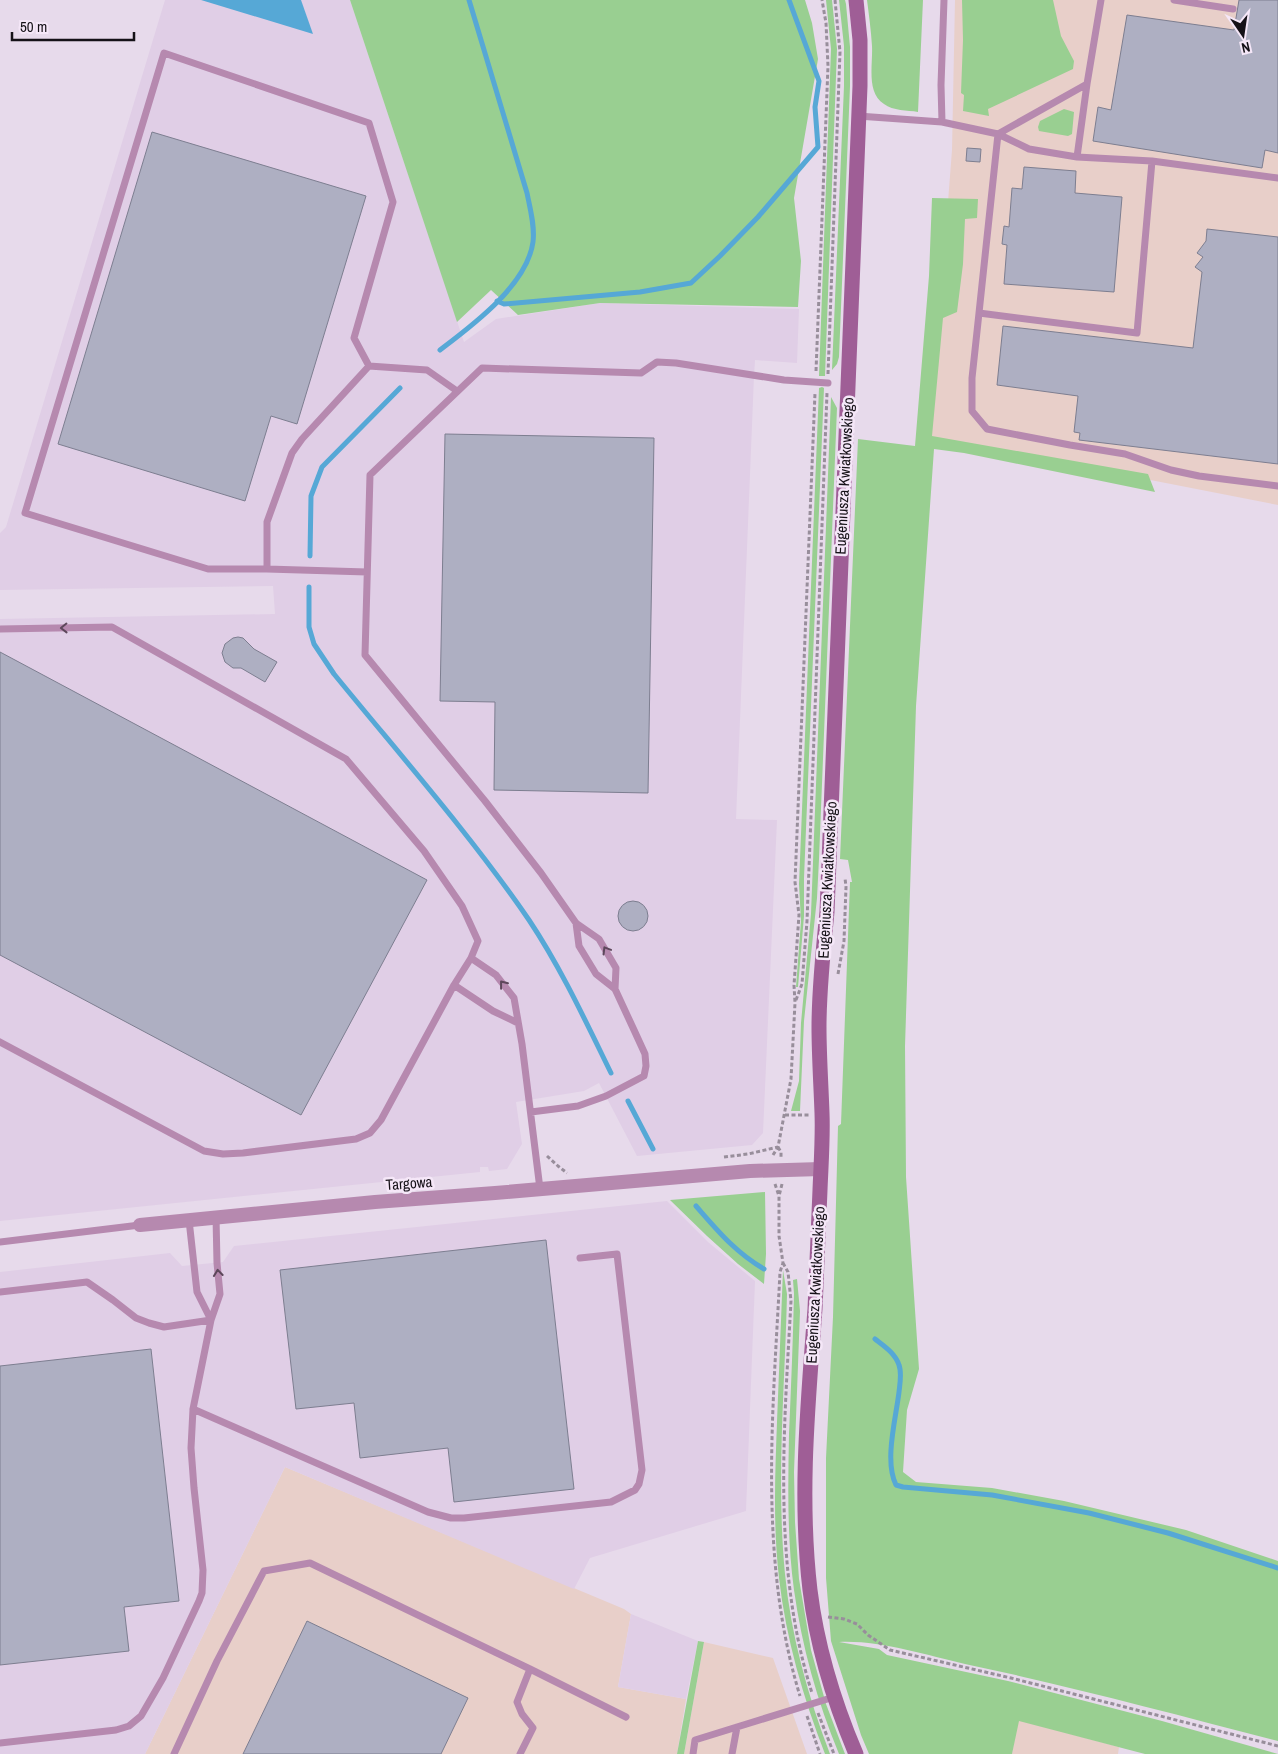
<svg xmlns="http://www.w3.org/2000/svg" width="1278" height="1754" viewBox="0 0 1278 1754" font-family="'Archivo Narrow',sans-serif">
<rect width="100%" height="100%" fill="#e7daeb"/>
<path fill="#e8cfc9" d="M955,0H1278V505L930,437L952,150Z
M285,1467L624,1609L631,1614L618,1687L686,1699L677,1754H145Z
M704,1642L773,1658L807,1754H684Z
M1018,1720L1119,1747L1118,1754H1012Z"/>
<path fill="#e0cee6" d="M165,0H350L464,342L496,319L600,303L799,309L797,363L755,360L754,376L736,819L777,820L763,1133L752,1145L637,1156L599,1083L584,1091L516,1102L522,1144L507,1169L489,1171L488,1167H480V1172L0,1221V619L275,614L273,586L0,590V533L6,527Z
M667,1201L708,1242L755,1281L746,1511L590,1558L574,1589L285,1467L145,1754H0V1272L170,1253L182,1266L223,1262L234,1246Z
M631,1614L698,1641L686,1699L618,1687Z"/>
<path fill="#99cf91" d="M350,0H805L812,23L818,59L794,198L801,261L798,307L600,303L518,315L491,290L457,322Z
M826,0H832L837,49L825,376H819L831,49Z
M839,0H845L846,4L850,47V86L839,357L837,364L832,370L844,86V46Z
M867,0H923L918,112C907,110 893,111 884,104C866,92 873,65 872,46C871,31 869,15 867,0Z
M962,0H1053L1061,36L1074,61L1073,69L988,109L989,116L963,111L964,95L961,93L963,40Z
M1064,109L1074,112L1072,134L1068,136L1039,131L1038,127L1040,121Z
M932,198L978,199L977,218L965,219L963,264L957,312L943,318L932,436L1148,474L1155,492L964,453L934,449L916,706L905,1046L906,1177L919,1369L907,1410L903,1472L916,1482L992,1488L1064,1501L1186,1530L1278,1561V1741C1174,1714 1070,1686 965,1664C926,1655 879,1640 839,1642L879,1649L887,1655L1008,1681L1162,1721L1278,1754H1145L1019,1721L1012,1754H869L861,1735L831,1641L826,1578V1458L833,1317L838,1126L841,1124L850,882H852L848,860L840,859L858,439L915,446L929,276Z
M822,387L824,388L804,878V916L798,987H796L801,921L799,884L819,388Z
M831,397L837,408L819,859L817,898L804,1021L800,1111H791L799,1081L801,1023L811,914Z
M765,1192L766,1254L764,1284L738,1264L707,1236L670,1200Z
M783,1270L787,1294C785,1387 776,1481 785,1574C791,1636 808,1696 830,1754H825C803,1697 786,1639 779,1578C773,1526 775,1474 777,1422C779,1371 781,1320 783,1270Z
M797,1279L800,1311L794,1472L795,1522L799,1579L811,1650L826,1704L845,1754H839C817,1701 802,1647 794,1590C787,1538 788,1486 789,1434C791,1387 793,1341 794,1294L793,1280Z
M698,1641L704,1642L684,1754H677Z"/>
<path fill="#56a8d6" d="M201,0H301L313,34Z"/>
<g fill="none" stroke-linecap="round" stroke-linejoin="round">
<path stroke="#56a8d6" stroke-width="5" d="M497,301L504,304L640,292L691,283L720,256L758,217L818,147L815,107L819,81L789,0
M440,350C473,325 527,285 533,242C535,226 530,208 527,193L469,0
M310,556L311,496L322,467L400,388
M309,587V627L314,644L334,674C400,755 470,834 529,920C561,968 586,1022 611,1073
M628,1101L653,1149
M696,1206C718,1231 735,1252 764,1269
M875,1339C884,1346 895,1353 899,1365C902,1373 900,1383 899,1392C896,1418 884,1461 896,1485L903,1487L992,1495L1089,1513L1168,1533L1278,1568"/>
</g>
<path fill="#aeafc2" stroke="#7d7e90" d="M1239,0H1278V153L1265,150L1262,168L1093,141L1098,107L1111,110L1127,15L1234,30Z
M152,132L366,196L297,424L271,416L245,501L58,444Z
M967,148L981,149L980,162L966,161Z
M1024,167L1076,171L1075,193L1122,197L1114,292L1004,284L1007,245L1002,244L1004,226L1009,227L1012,188L1022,189Z
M1207,229L1278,237V464L1079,440L1080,433L1074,432L1078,396L997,385L1003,326L1193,348L1202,272L1195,267L1203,257L1197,253L1206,241Z
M445,434L654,438L648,793L494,790L495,702L440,701Z
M238,637L243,638L254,649L277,662L265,682L241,668H233L225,662L222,653L225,644L233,638Z
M0,652L427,880L301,1115L0,955Z
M618 916a15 15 0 1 1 30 0a15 15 0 1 1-30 0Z
M546,1240L574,1489L454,1502L448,1448L360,1458L354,1403L296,1409L280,1270Z
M151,1349L179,1601L124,1607L129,1651L0,1665V1366Z
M307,1621L468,1698L441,1754H243Z"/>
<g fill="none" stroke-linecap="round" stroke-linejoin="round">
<path stroke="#988e9b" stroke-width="3" stroke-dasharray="4 2.5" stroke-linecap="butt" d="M816,371L828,66L826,23L822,0
M828,374L840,52L835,0
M838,974L844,941L846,887L845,878
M796,1000L802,984L807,921L827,393
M785,1115H809
M778,1147L781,1152V1157
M773,1155L778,1147L791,1079L795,1003L794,985L799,915L795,882L815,393
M547,1156L558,1166L567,1173
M724,1157L748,1154L778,1147
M775,1184L779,1196
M782,1184L779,1196V1236L783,1263L780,1272C773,1413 758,1559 800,1696
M783,1263L788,1272L791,1301C784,1431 772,1567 812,1693
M828,1617L844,1619L857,1624L868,1635L890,1650L1011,1678L1278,1746
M818,1713L834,1754
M807,1716L820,1754"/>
<path stroke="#b689af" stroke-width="7" d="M1174,0L1233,9
M1087,84L1077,157L1152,161L1278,178
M858,116L942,122L998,134L1087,84L1101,0
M942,122L941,85L944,0
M1077,157L1029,149L998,134L979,313L1137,333L1152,161
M979,313L972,378V411L987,429L1070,445L1125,454L1171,470L1199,476L1278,486
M267,569V522L292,453L302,439L369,366L427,370L457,391
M367,572L267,569H208L25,513L164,53L369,123L393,202L354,338L369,366
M0,629L112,627L346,759L424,851L462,906L478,941L471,958L454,985L381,1120L370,1133L356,1139L243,1153L223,1154L204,1151L0,1042
M471,958L496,975L514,998L522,1044L540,1189
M454,985L493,1011L518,1023
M615,989L616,968L599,939L576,923L541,873L485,801L365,655L370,475L482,368L641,373L657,362L676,363L784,380L828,383
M531,1112L578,1106L606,1096L644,1076L646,1066L645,1054L634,1030L615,989L596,974L579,946L576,923
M189,1220L197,1292L211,1320
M0,1242L140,1225
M0,1292L87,1282L113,1300L136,1318L149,1323L164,1327L211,1320
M193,1409L428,1512L451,1518H464L611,1502L635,1490L639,1484L642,1470L617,1254L580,1258
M0,1743L116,1730L129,1726L141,1716L163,1678L199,1601L202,1593L203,1570L194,1488L191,1448L193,1409L211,1320L220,1294L217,1263L216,1217
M174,1754L217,1661L264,1571L310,1563L530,1669L626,1717
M520,1754L533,1728L522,1714L517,1702L530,1669
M693,1754L695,1740L834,1697
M732,1754L737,1727"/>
<path stroke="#b689af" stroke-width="14" d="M140,1225L375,1202L495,1193L750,1171L821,1169"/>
<path stroke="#9f5e96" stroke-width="15" d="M856,0L860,40V86L827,912C823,951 819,989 819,1027C819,1056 821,1084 822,1113C823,1138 821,1164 820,1190C818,1229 817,1269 815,1309C808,1403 799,1496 810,1590C817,1647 834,1702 856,1754"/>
</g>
<defs><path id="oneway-chevron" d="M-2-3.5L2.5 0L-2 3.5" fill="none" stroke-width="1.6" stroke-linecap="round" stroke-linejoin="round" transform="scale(1.25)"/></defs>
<g stroke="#5d475b">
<use href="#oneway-chevron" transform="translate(64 628) rotate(179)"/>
<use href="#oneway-chevron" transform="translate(606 950) rotate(-121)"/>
<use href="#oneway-chevron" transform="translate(503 984) rotate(-128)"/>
<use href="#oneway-chevron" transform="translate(218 1273) rotate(-96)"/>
</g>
<g text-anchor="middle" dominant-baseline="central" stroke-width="5" stroke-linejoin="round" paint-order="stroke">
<g font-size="15" fill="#151117" stroke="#f5e7f8">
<text transform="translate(844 476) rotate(-87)">Eugeniusza Kwiatkowskiego</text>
<text transform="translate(827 880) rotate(-87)">Eugeniusza Kwiatkowskiego</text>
<text transform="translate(409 1183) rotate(-4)">Targowa</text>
<text transform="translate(815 1285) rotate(-87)">Eugeniusza Kwiatkowskiego</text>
</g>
</g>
<g transform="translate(1243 35) rotate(167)" stroke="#f5e7f8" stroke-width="4" paint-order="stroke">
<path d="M0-4L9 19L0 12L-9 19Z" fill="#151117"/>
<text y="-8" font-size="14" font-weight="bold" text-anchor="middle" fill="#151117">N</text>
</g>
<path d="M12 32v8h122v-8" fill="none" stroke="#151117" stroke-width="2.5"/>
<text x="20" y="32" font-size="15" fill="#151117" stroke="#f5e7f8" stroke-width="4" paint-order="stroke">50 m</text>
</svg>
